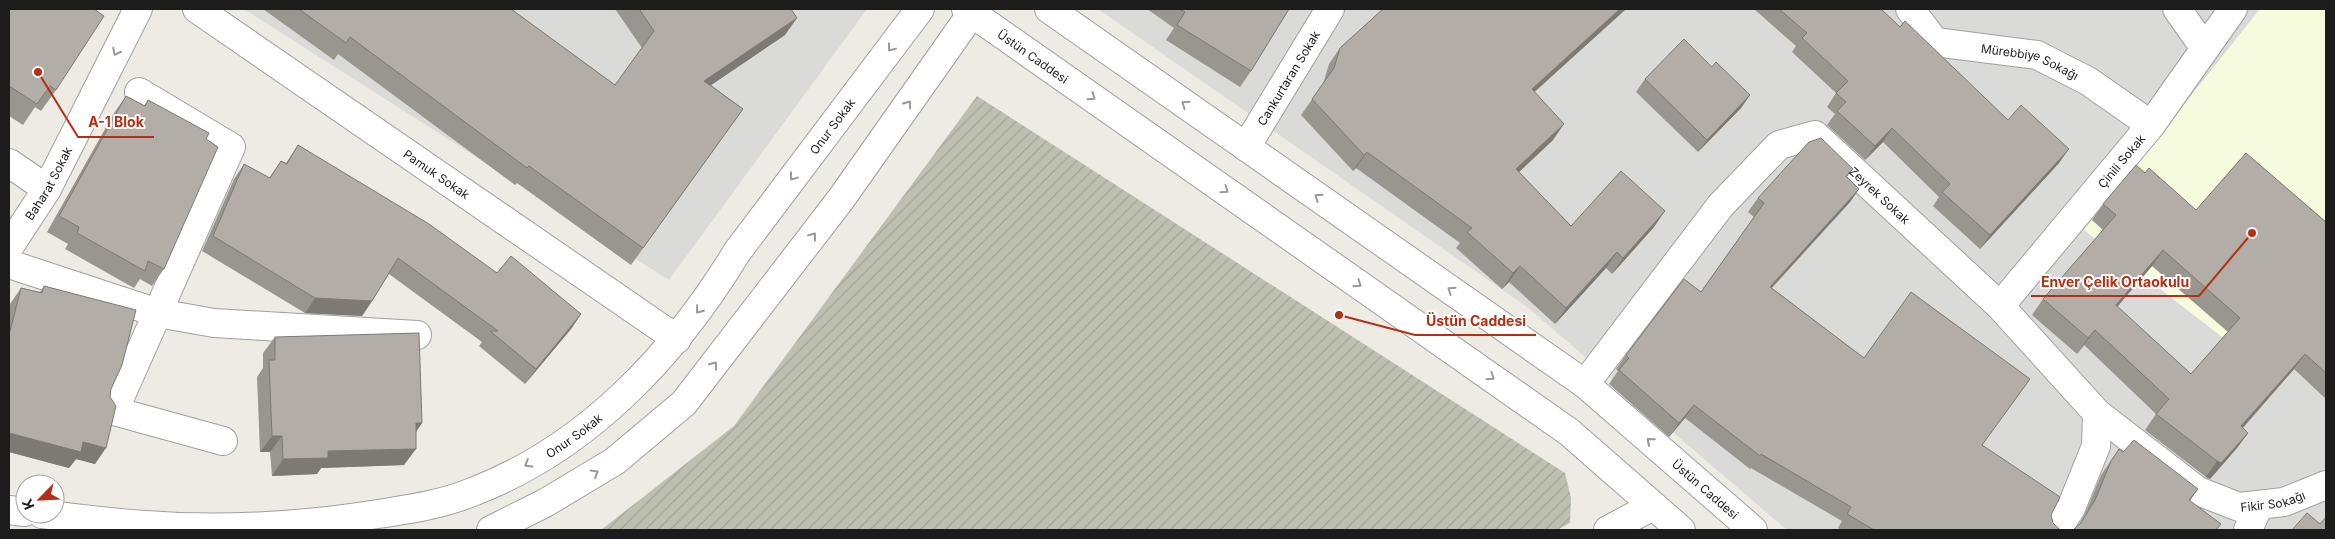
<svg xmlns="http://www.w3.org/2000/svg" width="2335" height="539" viewBox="0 0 2335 539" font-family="Inter,sans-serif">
<defs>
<pattern id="construction-furrows" width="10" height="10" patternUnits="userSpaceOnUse" patternTransform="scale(1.25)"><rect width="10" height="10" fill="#bdc0b0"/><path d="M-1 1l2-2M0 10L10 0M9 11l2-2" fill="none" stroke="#a2a497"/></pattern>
</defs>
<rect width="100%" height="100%" fill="#edebe3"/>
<path fill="#dadad9" d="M244,9H867L669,280Z
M1098,9H2326V530H1787L1527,307Z"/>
<path fill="#f6fbde" d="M2260,9H2326V283L2257,364L2084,230Z"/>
<path fill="url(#construction-furrows)" d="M977,96L1565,473L1571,498L1570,523L1557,530H601L734,426Z"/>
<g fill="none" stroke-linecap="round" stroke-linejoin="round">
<g stroke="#a0a0a0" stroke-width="30">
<g id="minor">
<path id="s1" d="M197,9L677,339"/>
<path id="s2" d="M966,9L1569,432L1681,530"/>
<path id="s3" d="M1049,9L1585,384L1753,530"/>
<path id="s4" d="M1910,9L1935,42L2037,55L2088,81L2151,125"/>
<path d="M2177,9L2204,47"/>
<path d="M139,92L231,147L114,411L223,441"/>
<path id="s5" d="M1246,147L1330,9"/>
<path d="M9,163L47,189"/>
<path id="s6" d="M9,247L47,189L138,9"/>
<path d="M9,264L158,313L214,323L417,335"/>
<path id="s7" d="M2000,306L2151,125L2233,9"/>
<path id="s8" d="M1585,384L1721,205L1779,145L1815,135L2000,306L2097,413L2096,446L2071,508L2057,530"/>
<path id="s9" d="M2097,413L2198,491L2239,507L2284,502L2326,485"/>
<path d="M9,510L25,512"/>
<path id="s10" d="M42,514C76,518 111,523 146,525C222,531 302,526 378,514C411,509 444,504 475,491C588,447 675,354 737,252L920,9"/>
<path d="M491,530L545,503L615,461L684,403L841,199L972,13"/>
<path d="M1608,530L1653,506"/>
<path d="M2248,530L2259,505"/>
</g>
</g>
<use href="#minor" stroke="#fff" stroke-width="28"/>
</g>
<path fill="#99958f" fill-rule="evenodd" d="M9,9L56,90L41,111L35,107L23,125L9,116Z
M263,9H511L615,85L642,48L615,9H791L785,35L711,85L743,109L631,265L517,183L515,185L338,54L334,60Z
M1147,9H1289L1251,71L1240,87L1166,40L1174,28Z
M1383,9H1626L1534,92L1553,140L1519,172L1571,226L1654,227L1612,274L1606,268L1555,324L1509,282L1502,289L1456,248L1460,243L1356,168L1353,171L1301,115L1323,84L1329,64L1340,48Z
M1754,9H1881L1900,27L2008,120L2059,163L1980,249L1933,206L1939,197L1883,142L1865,160L1827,125L1835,114L1827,107L1836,93L1792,52L1796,46Z
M1712,67L1750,95L1741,108L1698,152L1636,92L1645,79Z
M126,96L144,106L148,100L206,139L164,269L152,286L140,279L134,288L65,249L68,244L47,232L114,113Z
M298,145L497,273L581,314L571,329L525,384L479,346L482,342L389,274L372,301L362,316L305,313L202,251L234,179L244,164L269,178L281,161L286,163Z
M1853,169L1847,177L1859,189L1850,202L1772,288L1864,358L2030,379L1982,445L2051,515L2053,523L2059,529L2061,530H1841L1838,528L1842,521L1751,468L1750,469L1685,418L1669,437L1609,384L1618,371L1616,369L1626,355L1701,292L1754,217L1748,212L1758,198Z
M2145,173L2196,210L2326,222V399L2294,369L2243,428L2248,433L2237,448L2210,479L2206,477L2145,430L2156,414L2084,345L2077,354L2032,315L2043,299L2103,230L2092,220L2103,204ZM2152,266L2228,332L2191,374L2117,307Z
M44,286L111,389L95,464L76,459L69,468L9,452V307L10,304L21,288L40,292Z
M275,337L422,423L416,432L404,465L321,468L317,474L272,476L270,452H260L257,377L263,368V353Z
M2119,449L2123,452L2198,489L2190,501L2078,527L2085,514L2101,475Z"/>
<path fill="#7d7974" d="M1620,9H1626L1520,105L1532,89Z
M797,18L785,35L692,98L704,81Z
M1750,95L1741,108L1698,152L1707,140Z
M1564,124L1553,140L1505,185L1516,169Z
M1892,128L1883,142L1865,160L1875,146Z
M2069,149L2059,163L1980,249L1990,235Z
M1367,152L1356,168L1353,171L1364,155Z
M1859,189L1850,202L1760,300L1770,287Z
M1665,211L1654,227L1612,274L1623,258Z
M2163,250L2152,266L2105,321L2116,305Z
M1617,252L1606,268L1555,324L1566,308Z
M1520,266L1509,282L1502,289L1513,273Z
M315,298L372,301L362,316L305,313Z
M581,314L571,329L525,384L536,369Z
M2095,330L2084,345L2077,354L2088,338Z
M2305,354L2294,369L2230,442L2241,426Z
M1694,405L1685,418L1669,437L1679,423Z
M416,423H422L410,440Z
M9,433L83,442L106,448L95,464L76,459L69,468L9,452Z
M2248,433L2237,448L2210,479L2206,477L2217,461Z
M272,436H282L270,452H260Z
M416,449L404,465L321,468L317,474L272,476L283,459L328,451Z"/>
<path fill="#b2ada6" stroke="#7d7974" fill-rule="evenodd" d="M9,9H94L104,16L56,90L50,86L37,104L9,86Z
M299,9H511L615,85L654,31L639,9H791L797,18L704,81L743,109L643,248L529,166L527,168L350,37L346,43Z
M1180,9H1289L1251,71L1177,25L1185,12Z
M1383,9H1620L1532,89L1564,124L1516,169L1571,226L1621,171L1665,211L1623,258L1617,252L1566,308L1520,266L1513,273L1467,232L1472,228L1367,152L1364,155L1312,99L1334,68L1340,48Z
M1779,9H1881L1900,27L1905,21L2008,120L2021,105L2069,149L1990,235L1942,192L1950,184L1892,128L1875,146L1837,111L1846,102L1836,93L1848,81L1802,38L1807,33Z
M1684,39L1712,67L1716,62L1750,95L1707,140L1645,79Z
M126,96L145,106L148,100L209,133L206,139L218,147L164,269L148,261L145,271L77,233L79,227L59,216Z
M1821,138L1853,169L1846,176L1859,189L1770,287L1864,358L1911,292L2030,379L1982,445L2060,497L2051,515L2053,523L2059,529L2061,530H1874L1847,514L1851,507L1761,454L1760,456L1694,405L1679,423L1619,370L1629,358L1626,355L1684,279L1701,292L1764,203L1758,198L1809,142Z
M298,145L429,224L497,273L511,256L581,314L536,369L490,331H498L398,258L372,301L315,298L213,236L244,164L270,178L281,161L287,164Z
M2246,153L2326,222V373L2305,354L2241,426L2248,433L2221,463L2217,461L2156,414L2169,399L2095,330L2088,338L2043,299L2116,215L2103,204L2136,165L2145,173L2149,168L2196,210ZM2163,250L2240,318L2191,374L2116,305Z
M44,286L136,310L122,365L111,389L110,397L116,406L106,448L83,442L81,452L9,433V335L21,288L42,293Z
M419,333L422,423H416V449L328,451V458L283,459L282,436H272L269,360H275V337Z
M2134,440L2198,489L2189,500L2221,524L2216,530H2073L2080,524L2095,500L2111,461L2119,449L2123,452Z
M2307,513L2320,524L2326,517V530H2292Z"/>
<defs><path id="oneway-chevron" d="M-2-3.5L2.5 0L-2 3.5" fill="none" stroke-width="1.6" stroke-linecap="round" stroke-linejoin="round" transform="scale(1.25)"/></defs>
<g stroke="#999">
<use href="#oneway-chevron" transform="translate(891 48) rotate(127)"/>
<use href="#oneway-chevron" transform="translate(116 52) rotate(117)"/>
<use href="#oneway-chevron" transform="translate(1092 97) rotate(35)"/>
<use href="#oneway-chevron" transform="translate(908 104) rotate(-55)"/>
<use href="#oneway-chevron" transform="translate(1185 104) rotate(-145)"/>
<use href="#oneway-chevron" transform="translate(793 177) rotate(127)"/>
<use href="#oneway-chevron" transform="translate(1225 190) rotate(35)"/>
<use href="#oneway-chevron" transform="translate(1318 197) rotate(-145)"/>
<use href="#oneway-chevron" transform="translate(813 236) rotate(-53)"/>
<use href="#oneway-chevron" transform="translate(1358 284) rotate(35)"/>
<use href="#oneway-chevron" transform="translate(1451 290) rotate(-145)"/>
<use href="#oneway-chevron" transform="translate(699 310) rotate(128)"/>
<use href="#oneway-chevron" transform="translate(714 365) rotate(-52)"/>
<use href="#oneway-chevron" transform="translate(1491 377) rotate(35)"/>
<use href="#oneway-chevron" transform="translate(1650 441) rotate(-139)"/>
<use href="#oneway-chevron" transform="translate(528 464) rotate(148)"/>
<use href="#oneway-chevron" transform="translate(595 473) rotate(-31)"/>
</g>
<g text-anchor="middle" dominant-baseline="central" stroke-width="4" stroke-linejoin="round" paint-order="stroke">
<g font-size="12" fill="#1c1c1c" stroke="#fff">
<text stroke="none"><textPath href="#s2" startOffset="82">Üstün Caddesi</textPath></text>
<text stroke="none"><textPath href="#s4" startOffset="139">Mürebbiye Sokağı</textPath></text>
<text stroke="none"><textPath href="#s5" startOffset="81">Cankurtaran Sokak</textPath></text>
<text stroke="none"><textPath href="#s10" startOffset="956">Onur Sokak</textPath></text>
<text stroke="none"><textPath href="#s7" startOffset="189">Çinili Sokak</textPath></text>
<text stroke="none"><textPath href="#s1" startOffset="291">Pamuk Sokak</textPath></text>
<text stroke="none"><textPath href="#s6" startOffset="75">Baharat Sokak</textPath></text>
<text stroke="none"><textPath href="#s8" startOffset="434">Zeyrek Sokak</textPath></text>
<text stroke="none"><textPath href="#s10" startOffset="551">Onur Sokak</textPath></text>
<text stroke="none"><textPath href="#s3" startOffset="814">Üstün Caddesi</textPath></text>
<text stroke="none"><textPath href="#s9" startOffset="206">Fikir Sokağı</textPath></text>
</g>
</g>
<path fill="none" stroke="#b52f14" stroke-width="2" d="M38 72L78 137H154M2252 233L2199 296H2031M1339 315L1415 335H1536"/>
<g fill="#b52f14" stroke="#fff" stroke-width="2">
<circle cx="38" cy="72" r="5"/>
<circle cx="2252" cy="233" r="5"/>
<circle cx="1339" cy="315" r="5"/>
</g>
<g font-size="14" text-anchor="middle" font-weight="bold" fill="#b52f14" stroke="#fff" stroke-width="4" stroke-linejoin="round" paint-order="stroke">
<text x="116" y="127">A-1 Blok</text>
<text x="2115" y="287">Enver Çelik Ortaokulu</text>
<text x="1476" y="326">Üstün Caddesi</text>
</g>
<rect width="2335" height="539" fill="none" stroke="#1c1c1c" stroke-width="20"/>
<g transform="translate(40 499) rotate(246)"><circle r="24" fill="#ffffff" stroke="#a4a4a4"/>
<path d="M0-4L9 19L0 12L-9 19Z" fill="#b52f14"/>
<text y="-8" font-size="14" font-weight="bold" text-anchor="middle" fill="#1c1c1c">K</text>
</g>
</svg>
